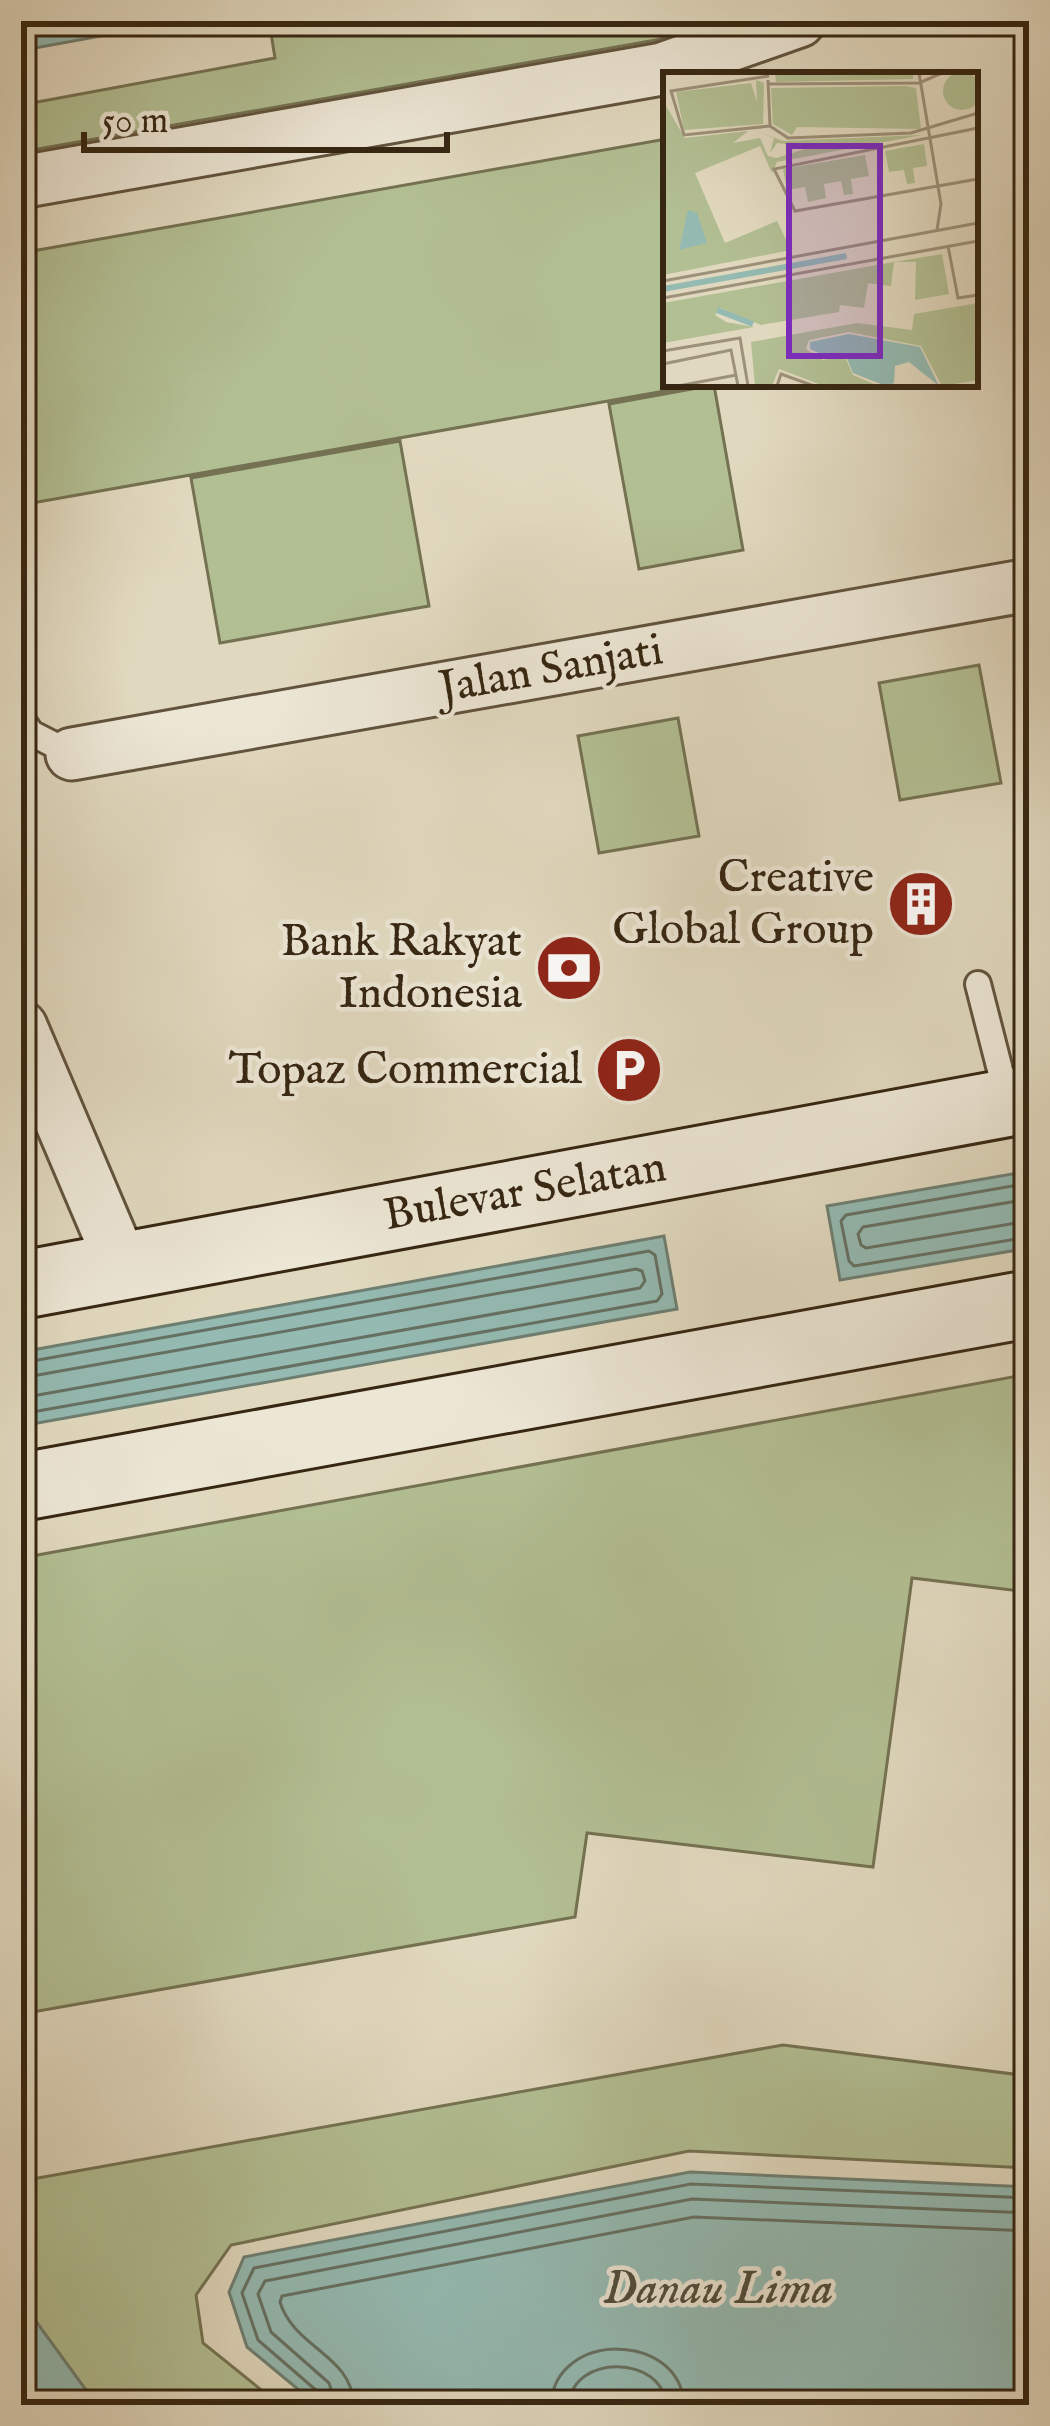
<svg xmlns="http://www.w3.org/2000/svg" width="1050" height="2426" viewBox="0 0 1050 2426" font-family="'IM FELL English',serif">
<rect width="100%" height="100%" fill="#e1d9bf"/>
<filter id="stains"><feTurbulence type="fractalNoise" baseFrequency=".00167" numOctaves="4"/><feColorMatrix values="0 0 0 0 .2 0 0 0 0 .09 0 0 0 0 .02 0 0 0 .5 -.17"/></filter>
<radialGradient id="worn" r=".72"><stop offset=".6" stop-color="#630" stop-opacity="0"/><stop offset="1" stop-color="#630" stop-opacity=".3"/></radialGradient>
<path fill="#b2bf93" stroke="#747252" stroke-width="3" d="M269,21H716L656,40L21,152V105L275,58Z
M666,139V384H704L21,505V253Z
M714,385L743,550L639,569L609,404Z
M400,441L429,606L220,643L191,478Z
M979,665L1001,783L900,800L879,683Z
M678,718L699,836L599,853L578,736Z
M1029,1374V1592L912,1578L873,1867L587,1833L575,1917L21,2014V1558Z
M783,2045L1029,2076V2168L689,2151L231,2245L196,2295L203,2343L280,2405H21V2181Z"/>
<path fill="#94bab2" stroke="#6e7f72" stroke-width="3" d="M21,21H183L24,50Z
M1029,1171V1248L840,1280L827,1206Z
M664,1236L677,1309L21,1426V1352Z
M690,2172L1029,2187V2405H653L612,2393L584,2405H317L247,2347L229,2292L244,2257Z
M21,2306L27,2309L97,2405H21Z"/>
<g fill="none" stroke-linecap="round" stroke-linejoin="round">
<path stroke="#657062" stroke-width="3" d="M1029,1183L846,1215L841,1221L849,1261L854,1266L1029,1237
M1029,1199L863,1227L858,1234L861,1245L866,1248L1029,1221
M21,1363L649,1251L655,1255L662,1294L657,1301L21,1414
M21,1378L636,1269L642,1271L645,1281L640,1288L21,1398
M321,2405L317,2391L258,2340L242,2293L254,2268L691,2184L1029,2198
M336,2405L329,2383L271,2332L258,2294L265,2281L692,2199L1029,2213
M354,2405C352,2355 294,2348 280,2302L282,2296L694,2217L1029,2231
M551,2405C554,2330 681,2331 684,2405
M569,2405C572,2353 663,2355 666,2405"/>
<g stroke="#61533d" stroke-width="30">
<path id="service" d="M21,718L31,733L72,754
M978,984L1000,1070L1003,1102"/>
</g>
<g stroke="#61533d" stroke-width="57">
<path id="minor" d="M21,182L662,69L799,21
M72,754L1029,585
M21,1027L123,1267"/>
</g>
<g stroke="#362612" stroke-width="72">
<path id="secondary" d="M21,1285L1029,1099
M21,1487L1029,1304"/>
</g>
<use href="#service" stroke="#ece6d5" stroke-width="24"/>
<use href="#minor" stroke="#ece6d5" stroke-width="51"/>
<use href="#secondary" stroke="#ece6d5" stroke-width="66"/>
</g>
<defs>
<g id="building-disc" transform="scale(3.45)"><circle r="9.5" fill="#8f2418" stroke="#ece6d5"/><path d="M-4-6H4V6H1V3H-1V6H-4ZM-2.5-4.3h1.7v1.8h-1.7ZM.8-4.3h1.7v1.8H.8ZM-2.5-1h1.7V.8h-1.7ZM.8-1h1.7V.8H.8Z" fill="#fff"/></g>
<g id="bank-disc" transform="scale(3.45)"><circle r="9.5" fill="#8f2418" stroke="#ece6d5"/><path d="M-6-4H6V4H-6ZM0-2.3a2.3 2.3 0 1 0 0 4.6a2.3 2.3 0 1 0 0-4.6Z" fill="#fff"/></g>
<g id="parking-disc" transform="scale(3.45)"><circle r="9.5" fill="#8f2418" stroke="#ece6d5"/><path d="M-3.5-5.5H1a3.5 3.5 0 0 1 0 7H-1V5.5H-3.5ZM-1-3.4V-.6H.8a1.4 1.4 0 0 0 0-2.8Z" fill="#fff"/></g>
</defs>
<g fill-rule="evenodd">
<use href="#building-disc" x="921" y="904"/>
<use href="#bank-disc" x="569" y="968"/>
<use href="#parking-disc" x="629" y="1070"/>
</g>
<g text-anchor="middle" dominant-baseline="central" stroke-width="9" stroke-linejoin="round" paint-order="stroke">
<g font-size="45" fill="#362612" stroke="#ece6d5">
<text transform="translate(551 670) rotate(-10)">Jalan Sanjati</text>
<text transform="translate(525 1192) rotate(-10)">Bulevar Selatan</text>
</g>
<g font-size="45" fill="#362612" stroke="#ece6d5" text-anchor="end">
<text x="874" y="878">Creative<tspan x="874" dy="52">Global Group</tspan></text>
<text x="522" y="942">Bank Rakyat<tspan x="522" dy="52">Indonesia</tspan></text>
<text x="582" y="1070">Topaz Commercial</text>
</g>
<g font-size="48" font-style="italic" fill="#4e4b3a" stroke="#ece6d5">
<text x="718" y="2290">Danau Lima</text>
</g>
</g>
<g transform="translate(663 72)">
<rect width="315" height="315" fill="#e1d9bf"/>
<path d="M280 19a19 19 0 1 1 38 0a19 19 0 1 1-38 0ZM0,1L3,34L22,66L85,59L70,71L97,66L105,84L113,86L149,75L114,71L107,81L111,66L91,58L120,69L259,63L114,90L109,101L97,74L32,101L62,171L114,149L128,178L0,203ZM112,1H250V7L113,10ZM93,8L101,11L100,52L21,58L13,20L88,11L94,30ZM242,14L253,16L258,57L134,55L129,63L110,52L108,16ZM261,72L264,94L250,96L252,111L244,112L241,98L226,100L222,79ZM202,83L206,104L188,107L190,122L181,123L178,109L161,112L163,126L145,130L142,115L124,118L120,97ZM279,182L286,222L252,228L253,190H231ZM231,190L228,214L205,211L201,236L177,233L176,240L98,253L58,236L52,243L63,250L91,255L0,271V231ZM315,231V308L279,314L258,274L186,260L146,268L143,277L160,288L181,283L190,303L215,314H161L116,297L109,314H92L88,270L194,251L249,258L251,242Z" fill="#b2bf93"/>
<path d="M25,138L34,141L44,171L16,178ZM183,181L184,187L0,220V214ZM186,262L257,275L276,314L246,290L232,294L231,311L223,314L190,301L182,282L171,288L147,277V270Z" fill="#94bab2"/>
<path fill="none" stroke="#94bab2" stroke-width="6" d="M54,238L90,252"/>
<path fill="none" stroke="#9d917a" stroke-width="3" d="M256,1L278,132L274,158M106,4L8,19L21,63L107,54M105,8L107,54M104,12L256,11L279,1M107,54L125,66L248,61L315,41M315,56L111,97L132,139L315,107M285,174L295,226L315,223M0,209L315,151M0,226L315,169M0,279L77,266L85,314M0,292L68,278L75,314M15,314L73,303M114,314L118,302L151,314"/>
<path fill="#7b2cbf" fill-opacity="0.15" stroke="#7b2cbf" stroke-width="6" d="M126,74H217V284H126Z"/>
<rect width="315" height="315" fill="none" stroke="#362612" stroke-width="6"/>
</g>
<rect width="1050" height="2426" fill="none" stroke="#e1d9bf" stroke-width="72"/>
<rect x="24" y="24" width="1002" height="2378" fill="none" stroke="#362612" stroke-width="6"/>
<rect x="36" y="36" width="978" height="2354" fill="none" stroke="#362612" stroke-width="3"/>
<path d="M84 132v18h363v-18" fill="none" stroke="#362612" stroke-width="6"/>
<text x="102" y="132" font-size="36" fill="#362612" stroke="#ece6d5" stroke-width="9" paint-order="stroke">50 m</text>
<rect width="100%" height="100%" filter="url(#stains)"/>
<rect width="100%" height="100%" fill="url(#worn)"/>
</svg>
